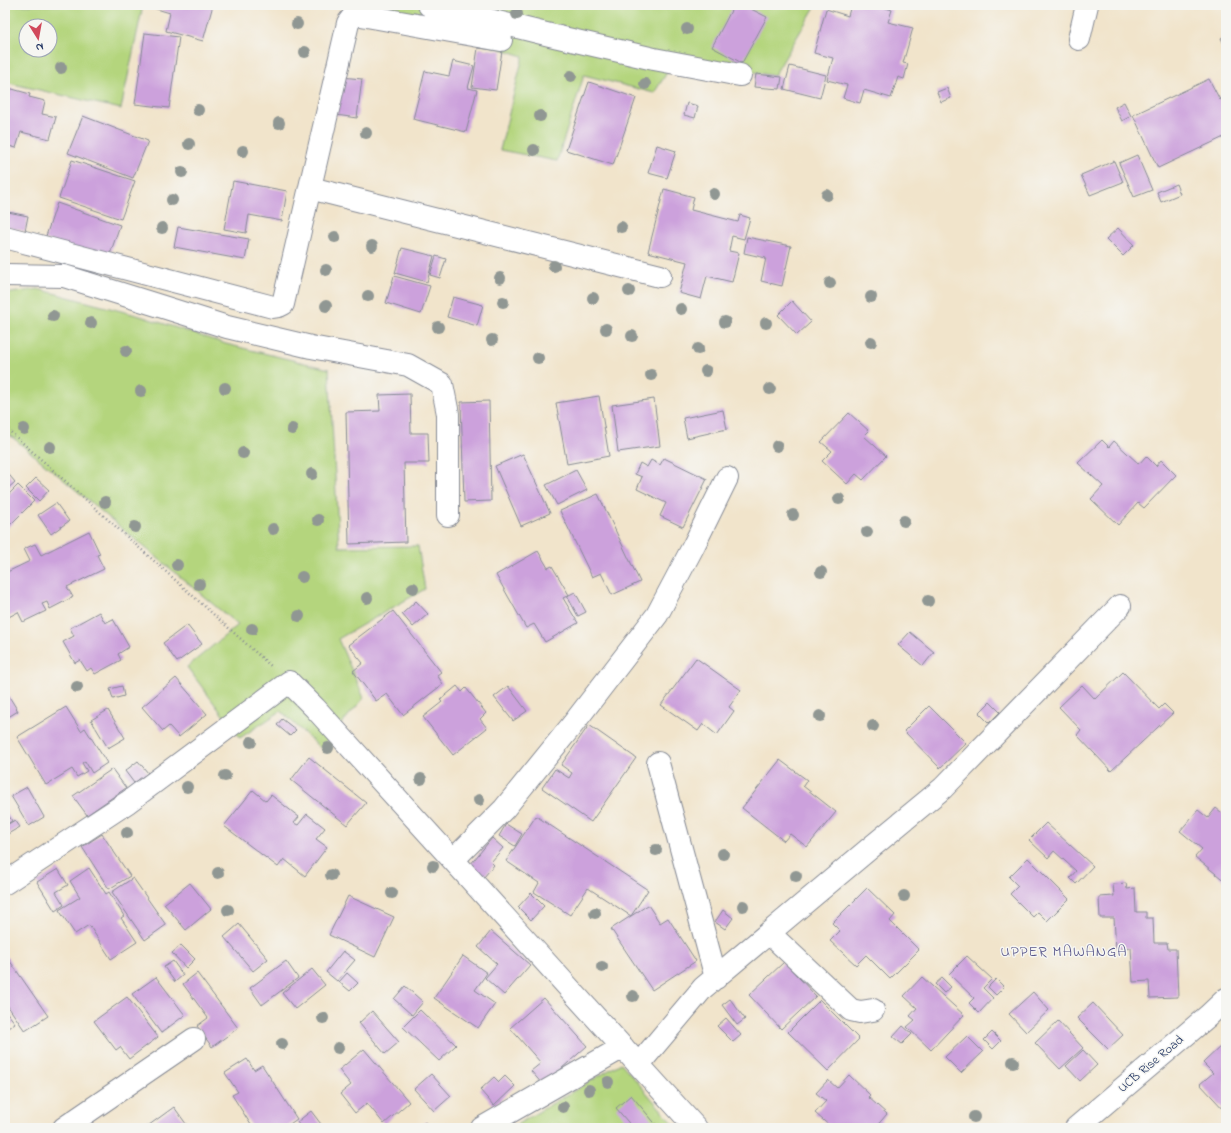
<svg xmlns="http://www.w3.org/2000/svg" width="1231" height="1133" viewBox="0 0 1231 1133" font-family="'Indie Flower',sans-serif">
<rect width="100%" height="100%" fill="#f6f6f2"/>
<filter id="ink" filterUnits="userSpaceOnUse"><feTurbulence type="fractalNoise" baseFrequency=".025" numOctaves="2"/><feDisplacementMap in="SourceGraphic" scale="8" xChannelSelector="R" yChannelSelector="G"/><feConvolveMatrix kernelMatrix="1 2 1 2 8 2 1 2 1" color-interpolation-filters="sRGB"/></filter>
<filter id="wash" filterUnits="userSpaceOnUse"><feTurbulence type="fractalNoise" baseFrequency=".012" numOctaves="4" result="noise"/><feDisplacementMap in="SourceGraphic" scale="16" xChannelSelector="R" yChannelSelector="G"/><feGaussianBlur stdDeviation="0.9" result="paint"/><feColorMatrix in="noise" values="0 0 0 0 0 0 0 0 0 0 0 0 0 0 0 0 0 1.4 0 .05"/><feComposite in="paint" operator="in"/></filter>
<g filter="url(#wash)">
<rect width="100%" height="100%" fill="#f1e4cb"/>
<path fill="#b4d57d" stroke="#68826e" fill-rule="evenodd" d="M5,5H143L121,109L5,82ZM26,26H50V50H26Z
M368,5H816L774,76L677,57L654,93L584,75L557,161L500,150L523,56Z
M38,289L140,316L226,344L329,369L339,547L418,546L425,589L338,639L364,698L320,748L281,711L240,738L187,667L238,625L5,431V294Z
M621,1063L677,1128H511Z"/>
<g id="blocks">
<path fill="#cca1dc" d="M151,5H213L203,41L166,31L170,13L150,7Z
M734,5H743L767,17L742,63L712,47Z
M851,5H877L892,10L888,22L913,28L903,63L908,64L904,79L898,77L891,98L864,90L860,103L843,98L847,85L827,80L833,58L814,53L826,9L848,16Z
M145,33L179,37L169,108L135,104Z
M1226,35V48L1221,38Z
M478,48L502,51L496,90L472,87Z
M453,61L474,66L468,88L477,90L466,132L413,119L425,71L449,76Z
M790,66L826,75L820,98L784,89Z
M756,74L782,77L780,89L754,87Z
M341,77L362,79L357,118L336,115Z
M1209,79L1220,100L1226,96V136L1158,168L1133,115Z
M589,82L636,98L613,165L566,150Z
M5,87L30,94L29,97L45,101L42,114L56,117L50,139L21,132L16,148L9,146L8,151L5,150Z
M947,88L951,98L941,102L937,92Z
M1124,102L1131,116L1122,121L1115,107Z
M687,103L698,106L695,118L684,115Z
M83,116L148,141L133,178L68,153Z
M657,145L676,151L667,178L648,173Z
M1137,155L1152,190L1134,197L1119,163Z
M72,160L135,181L121,219L59,198Z
M1114,161L1123,182L1090,195L1081,175Z
M233,181L287,191L282,221L249,215L246,233L224,229Z
M1176,184L1180,194L1161,202L1157,192Z
M664,189L694,197L691,210L738,222L740,215L750,218L744,239L732,236L729,251L739,253L732,282L707,276L701,299L679,293L687,262L648,252Z
M57,203L120,225L108,260L45,239Z
M8,212L28,216L25,231L5,227Z
M178,227L249,239L245,260L174,247Z
M1118,228L1134,245L1123,256L1106,239Z
M747,237L791,246L782,286L761,281L766,258L744,253Z
M402,248L434,256L427,282L395,273Z
M436,256L446,259L440,278L430,275Z
M394,276L430,286L421,314L386,303Z
M453,297L483,305L477,326L447,317Z
M792,301L811,322L797,335L778,315Z
M410,394L411,433H428L429,463H404L406,542L349,544L346,412L380,411L379,395Z
M599,396L609,456L567,464L556,403Z
M654,399L660,446L618,452L612,405Z
M489,401L491,501L464,502L461,402Z
M723,410L727,429L687,438L683,418Z
M849,413L869,431L864,436L886,456L863,480L856,474L847,484L822,461L832,451L821,442Z
M1102,440L1109,447L1114,441L1139,464L1146,456L1156,466L1161,460L1176,475L1144,508L1138,503L1118,525L1091,499L1103,486L1078,463Z
M523,454L550,513L521,526L495,466Z
M664,458L707,479L683,527L660,516L666,503L637,489L642,477L635,474L640,463L647,467L651,460L660,465Z
M5,470L15,482L5,491Z
M576,470L587,490L557,505L546,485Z
M36,478L49,490L39,501L26,488Z
M18,485L34,501L7,528L5,526V498Z
M598,494L640,582L612,595L601,573L592,577L560,511Z
M56,503L69,521L51,534L38,515Z
M89,531L100,554L97,555L104,569L67,587L73,597L50,609L47,602L42,604L46,611L23,622L18,612L5,619V573L30,561L24,549L35,544L41,555Z
M538,551L548,568L552,566L569,595L563,598L578,623L545,642L534,624L526,628L496,575Z
M575,592L586,612L578,616L567,596Z
M416,601L428,614L413,627L402,614Z
M393,611L441,672L437,675L443,684L403,715L387,694L376,701L353,671L363,663L348,645Z
M99,612L105,623L113,619L129,647L118,654L121,660L95,674L91,668L87,671L80,660L75,663L63,642L74,636L70,628Z
M187,625L202,644L177,662L163,643Z
M910,632L934,652L923,666L898,645Z
M696,658L741,690L729,707L734,711L717,735L703,724L698,731L661,705Z
M1123,672L1159,709L1164,704L1173,713L1111,771L1077,735L1081,730L1059,707L1082,685L1095,699Z
M176,678L207,714L179,737L169,726L163,731L142,707Z
M122,686L124,696L113,699L110,689Z
M457,686L462,692L466,688L486,713L480,719L487,728L453,755L423,717L442,702L440,700Z
M508,686L527,711L513,721L494,697Z
M5,690L18,711L5,719Z
M990,702L1000,712L989,723L979,713Z
M929,706L966,743L940,768L904,731Z
M66,707L81,731L85,728L107,763L92,773L85,761L82,763L87,771L77,777L72,769L46,785L17,737Z
M108,710L125,738L108,748L91,720Z
M282,719L296,730L290,736L277,725Z
M589,725L636,758L591,822L542,788L555,769L569,778L572,773L561,765Z
M309,757L366,803L347,825L291,780Z
M780,760L807,780L803,786L836,812L807,847L790,834L784,841L742,808Z
M138,761L148,773L134,783L125,771Z
M112,769L126,788L87,815L73,796Z
M27,787L44,817L29,826L11,796Z
M253,790L266,801L271,795L299,817L294,823L298,825L307,814L325,828L316,839L327,847L305,876L284,859L278,867L224,826Z
M1216,808L1226,816V882L1195,857L1202,849L1180,831L1198,810L1208,818Z
M5,811H6L12,821L5,825Z
M536,816L648,890L631,916L648,905L660,923L668,918L696,961L652,990L611,929L631,916L588,888L570,915L534,892L539,883L506,861Z
M15,820L20,827L6,835L5,826Z
M1046,823L1093,866L1076,884L1070,878L1076,871L1054,851L1048,858L1029,840Z
M506,824L522,834L515,846L499,836Z
M102,834L130,876L109,889L82,847Z
M492,838L503,848L491,862L494,865L484,877L470,865Z
M1028,858L1069,899L1047,921L1038,912L1033,917L1010,894L1018,886L1009,877Z
M89,868L106,894L109,892L124,916L121,918L137,942L111,959L89,925L75,934L59,910L80,897L70,881Z
M58,869L68,885L56,892L64,905L55,911L37,882Z
M133,878L166,925L145,940L112,892Z
M190,883L211,909L186,930L164,904Z
M1126,883L1127,889L1135,888L1136,912H1146V918H1153L1154,943H1167L1168,949H1176L1178,997L1150,998L1149,981L1133,982L1131,948L1116,949L1114,918H1100L1099,897L1114,896L1113,884Z
M867,888L895,915L890,921L919,950L890,979L866,955L856,965L830,941L840,931L832,923Z
M531,893L544,906L531,920L518,907Z
M348,896L394,917L375,957L329,935Z
M723,910L733,918L725,929L715,922Z
M239,924L268,959L253,971L224,937Z
M491,931L530,965L504,995L485,978L497,964L478,947Z
M181,945L195,959L186,968L172,953Z
M343,951L355,960L337,981L326,972Z
M5,954L48,1016L25,1031L5,1002Z
M463,956L487,973L475,990L495,1004L478,1028L434,998Z
M967,956L992,979L983,988L993,998L979,1013L969,1003L974,998L949,974Z
M173,961L183,975L175,982L164,967Z
M286,961L298,978L262,1005L250,988Z
M784,962L816,996L781,1029L749,995Z
M312,969L325,985L295,1009L282,993Z
M197,973L238,1028L212,1047L197,1026L208,1018L183,984Z
M347,973L358,983L350,991L339,982Z
M156,977L185,1015L161,1033L132,994Z
M922,977L964,1015L931,1050L907,1027L915,1020L910,1016L917,1008L904,996Z
M942,978L951,987L944,993L935,984Z
M996,979L1004,987L996,995L988,987Z
M405,986L423,1002L412,1015L394,999Z
M1033,992L1049,1010L1026,1032L1009,1014Z
M127,997L158,1037L129,1059L120,1047L116,1050L94,1021Z
M544,998L587,1046L543,1085L531,1071L541,1063L510,1028Z
M730,999L745,1019L737,1025L722,1005Z
M820,1000L859,1039L828,1071L788,1032Z
M1093,1003L1123,1035L1108,1049L1077,1018Z
M5,1010L15,1023L5,1030Z
M420,1010L456,1045L439,1061L403,1027Z
M372,1011L399,1042L385,1054L359,1023Z
M726,1018L741,1035L733,1042L717,1026Z
M1058,1021L1083,1048L1060,1069L1035,1043Z
M903,1026L912,1034L902,1044L893,1037Z
M992,1032L1001,1041L993,1049L984,1040Z
M967,1036L983,1052L961,1073L945,1057Z
M1223,1044L1226,1048V1112L1200,1084L1213,1073L1203,1063Z
M364,1049L409,1102L384,1124L367,1103L355,1113L340,1094L351,1085L339,1070Z
M1083,1050L1097,1065L1080,1081L1066,1066Z
M247,1059L254,1070L262,1065L297,1119L284,1128H253L232,1095L238,1092L225,1073Z
M431,1074L451,1096L434,1111L414,1089Z
M849,1075L870,1095L868,1097L887,1114L875,1128H832L815,1113L826,1101L816,1093L828,1080L837,1088Z
M505,1076L515,1086L494,1106L480,1090L494,1077L499,1082Z
M631,1095L659,1128H633L616,1108Z
M174,1107L189,1128H145Z
M311,1111L324,1128H301L297,1122Z
M425,1122L430,1128H419Z"/>
</g>
</g>
<g filter="url(#ink)">
<use href="#blocks" fill-opacity="0" stroke="#868a94" stroke-width="1"/>
<g fill="none" stroke-linecap="round" stroke-linejoin="round">
<g stroke="#868a94" stroke-width="24">
<path id="minor" d="M429,5L550,35L654,59L740,75
M1079,39L1087,5
M310,188L660,276
M5,237L273,307L279,306L283,304L348,23L354,15H361L501,40
M5,275L64,276L227,327L311,347L408,365L442,384L448,414V515
M658,763L716,978
M453,860L504,809L573,724L657,615L693,547L727,478
M5,883L128,802L289,682L315,708L696,1128
M769,933L851,1010L860,1012L873,1010
M639,1064L703,988L869,849L943,788L1120,606
M64,1128L194,1039
M482,1128L623,1047
M1076,1128L1208,1016L1226,999"/>
</g>
<path stroke="#868a94" stroke-width="2.5" stroke-dasharray="1 3" stroke-linecap="butt" d="M5,427L272,667"/>
<use href="#minor" stroke="#fff" stroke-width="22"/>
</g>
<g fill="#909793">
<circle cx="517" cy="14" r="6"/>
<circle cx="297" cy="24" r="6"/>
<circle cx="687" cy="29" r="6"/>
<circle cx="305" cy="52" r="6"/>
<circle cx="61" cy="68" r="6"/>
<circle cx="571" cy="76" r="6"/>
<circle cx="645" cy="84" r="6"/>
<circle cx="198" cy="110" r="6"/>
<circle cx="540" cy="116" r="6"/>
<circle cx="279" cy="123" r="6"/>
<circle cx="366" cy="133" r="6"/>
<circle cx="189" cy="144" r="6"/>
<circle cx="534" cy="150" r="6"/>
<circle cx="243" cy="151" r="6"/>
<circle cx="182" cy="172" r="6"/>
<circle cx="714" cy="194" r="6"/>
<circle cx="827" cy="195" r="6"/>
<circle cx="172" cy="200" r="6"/>
<circle cx="621" cy="227" r="6"/>
<circle cx="162" cy="228" r="6"/>
<circle cx="335" cy="237" r="6"/>
<circle cx="372" cy="246" r="6"/>
<circle cx="554" cy="266" r="6"/>
<circle cx="326" cy="270" r="6"/>
<circle cx="500" cy="278" r="6"/>
<circle cx="830" cy="283" r="6"/>
<circle cx="629" cy="291" r="6"/>
<circle cx="368" cy="296" r="6"/>
<circle cx="871" cy="297" r="6"/>
<circle cx="593" cy="298" r="6"/>
<circle cx="503" cy="302" r="6"/>
<circle cx="326" cy="306" r="6"/>
<circle cx="681" cy="309" r="6"/>
<circle cx="53" cy="316" r="6"/>
<circle cx="725" cy="322" r="6"/>
<circle cx="91" cy="323" r="6"/>
<circle cx="766" cy="323" r="6"/>
<circle cx="438" cy="327" r="6"/>
<circle cx="606" cy="329" r="6"/>
<circle cx="632" cy="336" r="6"/>
<circle cx="492" cy="340" r="6"/>
<circle cx="871" cy="342" r="6"/>
<circle cx="698" cy="349" r="6"/>
<circle cx="126" cy="351" r="6"/>
<circle cx="538" cy="358" r="6"/>
<circle cx="706" cy="371" r="6"/>
<circle cx="651" cy="375" r="6"/>
<circle cx="225" cy="388" r="6"/>
<circle cx="770" cy="389" r="6"/>
<circle cx="141" cy="391" r="6"/>
<circle cx="24" cy="429" r="6"/>
<circle cx="292" cy="429" r="6"/>
<circle cx="777" cy="446" r="6"/>
<circle cx="50" cy="447" r="6"/>
<circle cx="243" cy="453" r="6"/>
<circle cx="312" cy="474" r="6"/>
<circle cx="839" cy="499" r="6"/>
<circle cx="105" cy="502" r="6"/>
<circle cx="793" cy="515" r="6"/>
<circle cx="318" cy="520" r="6"/>
<circle cx="904" cy="521" r="6"/>
<circle cx="135" cy="527" r="6"/>
<circle cx="273" cy="529" r="6"/>
<circle cx="867" cy="532" r="6"/>
<circle cx="177" cy="565" r="6"/>
<circle cx="821" cy="572" r="6"/>
<circle cx="302" cy="577" r="6"/>
<circle cx="199" cy="584" r="6"/>
<circle cx="413" cy="588" r="6"/>
<circle cx="367" cy="598" r="6"/>
<circle cx="928" cy="601" r="6"/>
<circle cx="299" cy="616" r="6"/>
<circle cx="252" cy="629" r="6"/>
<circle cx="77" cy="687" r="6"/>
<circle cx="820" cy="716" r="6"/>
<circle cx="873" cy="726" r="6"/>
<circle cx="251" cy="742" r="6"/>
<circle cx="328" cy="748" r="6"/>
<circle cx="225" cy="776" r="6"/>
<circle cx="421" cy="779" r="6"/>
<circle cx="187" cy="787" r="6"/>
<circle cx="479" cy="800" r="6"/>
<circle cx="127" cy="833" r="6"/>
<circle cx="656" cy="850" r="6"/>
<circle cx="723" cy="854" r="6"/>
<circle cx="433" cy="866" r="6"/>
<circle cx="218" cy="873" r="6"/>
<circle cx="331" cy="875" r="6"/>
<circle cx="796" cy="876" r="6"/>
<circle cx="392" cy="893" r="6"/>
<circle cx="904" cy="896" r="6"/>
<circle cx="743" cy="906" r="6"/>
<circle cx="228" cy="910" r="6"/>
<circle cx="595" cy="913" r="6"/>
<circle cx="602" cy="967" r="6"/>
<circle cx="633" cy="996" r="6"/>
<circle cx="323" cy="1018" r="6"/>
<circle cx="282" cy="1044" r="6"/>
<circle cx="338" cy="1048" r="6"/>
<circle cx="1013" cy="1062" r="6"/>
<circle cx="608" cy="1082" r="6"/>
<circle cx="589" cy="1090" r="6"/>
<circle cx="563" cy="1107" r="6"/>
<circle cx="974" cy="1117" r="6"/>
</g>
</g>
<g text-anchor="middle" dominant-baseline="central" stroke-width="3" stroke-linejoin="round" paint-order="stroke">
<g font-size="13" fill="#1b2f5e" stroke="#f6f6f2">
<text transform="translate(1151 1064) rotate(-40)">UCB Rise Road</text>
</g>
<g font-size="15" letter-spacing="1" fill="#59578a" stroke="#f6f6f2">
<text x="1064" y="952">UPPER MAWANGA</text>
</g>
</g>
<rect width="1231" height="1133" fill="none" stroke="#f6f6f2" stroke-width="20"/>
<g transform="translate(38 38) rotate(169)"><circle r="19" fill="#f6f6f2" stroke="#9ea6b7"/>
<path d="M0-3L7 15L0 10L-7 15Z" fill="#d1495b"/>
<text y="-6" font-size="11" font-weight="bold" text-anchor="middle" fill="#1b2f5e">N</text>
</g>
</svg>
